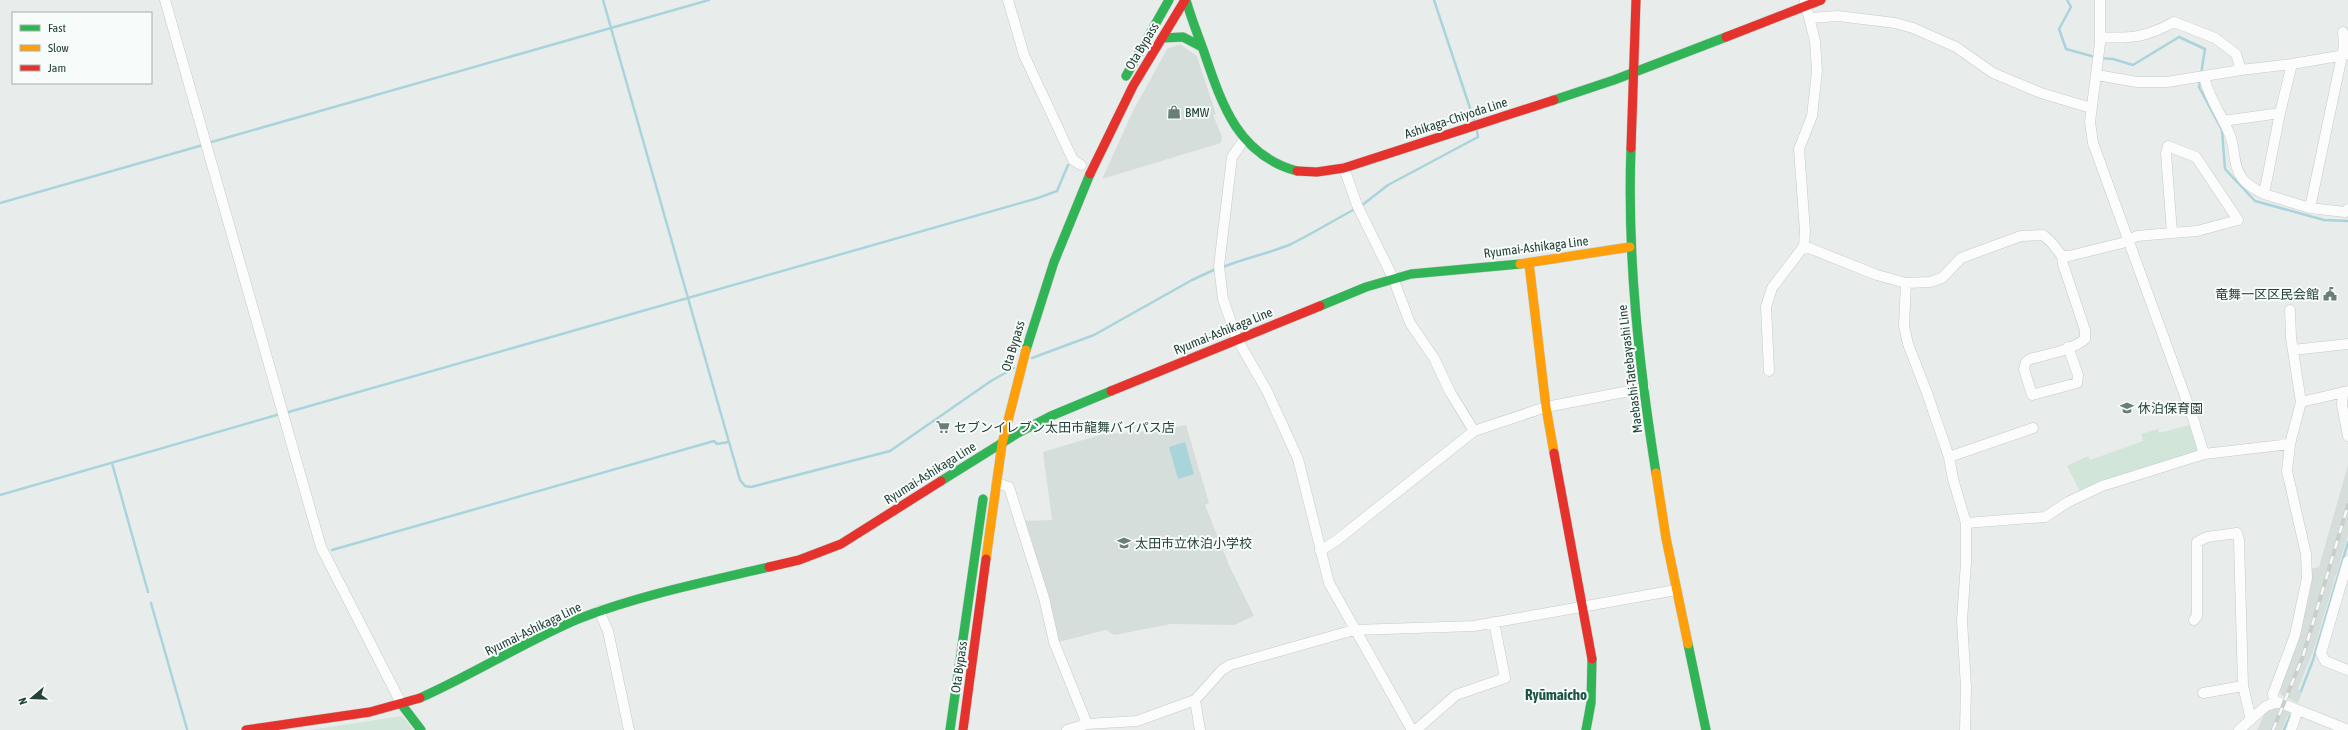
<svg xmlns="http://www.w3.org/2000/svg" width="2348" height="730" viewBox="0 0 2348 730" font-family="'Asap Condensed','Noto Sans JP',sans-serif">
<rect width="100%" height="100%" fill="#e8edeb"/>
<path fill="#d6dedb" d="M1180,44L1197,56L1216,114L1213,115L1222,137L1221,143L1102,179L1133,111L1167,49Z
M1186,425L1209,503L1205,505L1229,565L1254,616L1234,625L1171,624L1114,635L1106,630L1059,642L1022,521L1052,520L1043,452L1103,434L1154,431Z
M2348,465V535L2314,649L2298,689L2302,693L2298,703L2281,695L2279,688L2305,614L2310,590L2311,569L2319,567Z
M2275,705L2289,711L2292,716L2288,715L2282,730H2257L2265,713Z"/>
<path fill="#d1e6d8" d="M2189,425L2199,450L2080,492L2067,466L2088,456L2090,460L2143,441L2141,434L2158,429L2159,433Z
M402,716L413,730H309Z"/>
<path fill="#a9d4db" d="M1185,442L1194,474L1178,479L1169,447Z"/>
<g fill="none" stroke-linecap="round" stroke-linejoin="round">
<path stroke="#a9d4db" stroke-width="2.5" d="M603,0L729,442L740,480L745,486L751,487L890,451L991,381L1014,368
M1434,0L1474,120
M2067,0L2071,7L2059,29L2066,49L2095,57
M2100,58L2113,59L2133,65L2179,37L2205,49L2201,74
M2201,79L2199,87L2222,130L2225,169L2255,201L2324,220L2348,221
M208,143L709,0
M0,203L203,145
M1361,206L1388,185L1478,137L1477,131
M1223,267C1245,258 1267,254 1289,245C1312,234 1334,220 1357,208
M1032,358L1094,335L1192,280L1216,269
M285,413L1038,198L1057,191L1068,165
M112,463L148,592
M0,495L280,414
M332,550L714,441L717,444L729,442
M151,603L187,729
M2301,691L2313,660L2348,542
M2284,730L2290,716"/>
<g stroke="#c5cac8" stroke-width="11">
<path id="street" d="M165,0L321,547L402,705
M1008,0L1024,55L1073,160L1081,165
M2100,0V43L2090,122L2093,143L2193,418L2204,454
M1810,18L1838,16L1895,23L1913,28L1956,47L1993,73L2041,93L2091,108
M2100,37C2131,39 2147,37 2174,22L2215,38L2236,54L2241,70L2292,64L2280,113L2223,121
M2292,64L2345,55
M2097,75L2137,82H2167L2241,70
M2204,77C2209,98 2221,114 2229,133C2236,147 2232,165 2242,178C2247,185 2256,190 2264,194
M2280,113L2264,194L2310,208L2345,212L2348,209
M1244,140L1232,157L1219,266L1223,299L1237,339L1267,391L1298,459L1329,583L1412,730
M1344,168L1357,205L1393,278L1410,323L1434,358L1450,392L1474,431
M2310,208L2344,46L2343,32
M1804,246L1877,275L1906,283L1930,282L1942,278L1961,258L2021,236L2043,235L2051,242L2062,256H2069L2122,243L2137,236L2172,233L2166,153L2168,146L2196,157L2238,220L2197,231L2172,233
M2062,256L2063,264L2085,330V339C2071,351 2047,354 2030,359L2026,362L2024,369L2032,395L2077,383L2078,375L2068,347
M1906,283L1904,326L1908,344L1927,393L1949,457L1953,479L1966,523V562L1962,621L1966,687L1965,730
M2293,350L2348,344
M1769,371L1766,307L1772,288L1804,246L1805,231L1799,149L1812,116L1817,71L1815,41L1805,1
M2343,392L2342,405L2348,436
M2301,402L2348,391
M1949,457L2033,428
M997,483L1009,487L1044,598L1054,642L1087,724
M1966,523L2045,517L2068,502L2102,486L2204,454L2290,444
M1320,551L1337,540L1474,431L1546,407L1645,388
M2348,561L2321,653L2325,661L2348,670
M599,611L608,631L629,730
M2194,620L2197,616V542L2207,537L2237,533L2239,540L2243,686L2251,720
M2203,693L2243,686
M1195,700L1200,730
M2274,702L2273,694L2295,635L2307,578L2306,554L2287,471L2290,444L2301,402L2291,338L2290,310
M1067,730L1087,724L1137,721L1195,700L1222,670L1230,665L1354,630L1474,626L1676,590
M1416,730L1456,695L1505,678L1494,622
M2239,730L2266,706L2278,702L2348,730
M2291,730L2298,710"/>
</g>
<g stroke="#c3cbc8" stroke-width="10">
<path id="fast" d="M1186,0C1191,18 1198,35 1204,52C1222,105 1238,155 1297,171
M1162,38L1183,37L1202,47
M1126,76L1169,0
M1554,100L1614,80L1726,37
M1631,148C1627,257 1639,366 1656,473
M1320,306L1366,287L1411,274L1520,264
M1026,350L1054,262L1090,174
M941,481L1018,433L1051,416L1111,391
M1688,644L1706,730
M420,698C474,674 524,642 578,619C640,595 705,582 769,567
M402,705L421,730
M950,730L983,499
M1586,730L1591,703L1592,659"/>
</g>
<g stroke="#c3cbc8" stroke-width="10">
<path id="slow" d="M1529,263L1546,407L1554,453
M1520,264L1630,247
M1656,473L1666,538L1688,644
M986,559L1002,444L1026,350"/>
</g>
<g stroke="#c3cbc8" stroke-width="10">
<path id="jam" d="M1726,37L1821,0
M1631,148L1636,0
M1297,171L1317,172L1344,168L1554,100
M1090,174L1133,86L1185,0
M1111,391L1320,306
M1554,453L1592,659
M769,567L799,560L841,544L941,481
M246,730L370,712L420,698
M963,730L986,559"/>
</g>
<use href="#street" stroke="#fcfcfc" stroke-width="10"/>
<use href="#fast" stroke="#30b455" stroke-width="9"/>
<use href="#slow" stroke="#ff9f0a" stroke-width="9"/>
<use href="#jam" stroke="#e5322d" stroke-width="9"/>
<g stroke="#c9cdcc" stroke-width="4">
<path id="rail" d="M2273,730L2303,656L2348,505"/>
</g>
<use href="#rail" stroke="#f7fbf9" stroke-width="2.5" stroke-dasharray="8" stroke-linecap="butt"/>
</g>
<defs>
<g id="shop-bare" transform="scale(1.08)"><path d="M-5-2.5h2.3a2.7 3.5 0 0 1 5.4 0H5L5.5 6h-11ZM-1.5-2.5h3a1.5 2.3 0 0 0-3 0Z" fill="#697e78" stroke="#f7fbf9" stroke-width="2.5" paint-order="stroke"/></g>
<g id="civic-bare" transform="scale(1.08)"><path d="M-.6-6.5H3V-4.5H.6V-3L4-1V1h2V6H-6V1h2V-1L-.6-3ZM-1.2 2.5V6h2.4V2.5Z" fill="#697e78" stroke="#f7fbf9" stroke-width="2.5" paint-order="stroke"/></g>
<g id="school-bare" transform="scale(1.08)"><path d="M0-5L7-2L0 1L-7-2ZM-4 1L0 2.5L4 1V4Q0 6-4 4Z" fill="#697e78" stroke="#f7fbf9" stroke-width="2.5" paint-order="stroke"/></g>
<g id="supermarket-bare" transform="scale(1.08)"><path d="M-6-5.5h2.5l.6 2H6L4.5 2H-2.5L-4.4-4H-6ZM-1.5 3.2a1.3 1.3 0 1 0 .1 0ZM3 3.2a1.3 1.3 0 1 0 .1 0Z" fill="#697e78" stroke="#f7fbf9" stroke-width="2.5" paint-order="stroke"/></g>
</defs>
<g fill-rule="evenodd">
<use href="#shop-bare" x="1174" y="112"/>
<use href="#civic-bare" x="2330" y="294"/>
<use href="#school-bare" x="2127" y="408"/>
<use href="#supermarket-bare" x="943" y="427"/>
<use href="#school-bare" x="1124" y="543"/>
</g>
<g text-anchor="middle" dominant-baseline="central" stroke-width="4" stroke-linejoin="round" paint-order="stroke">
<g font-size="13" fill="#24423a" stroke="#f7fbf9">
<text transform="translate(1142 46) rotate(-59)">Ota Bypass</text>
<text transform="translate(1456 118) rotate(-18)">Ashikaga-Chiyoda Line</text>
<text transform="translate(1536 247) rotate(-7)">Ryumai-Ashikaga Line</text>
<text transform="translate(1223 331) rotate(-22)">Ryumai-Ashikaga Line</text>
<text transform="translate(1013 346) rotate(-73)">Ota Bypass</text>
<text transform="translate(1630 369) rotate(-97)">Maebashi-Tatebayashi Line</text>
<text transform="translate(930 473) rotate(-32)">Ryumai-Ashikaga Line</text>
<text transform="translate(533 629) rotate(-26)">Ryumai-Ashikaga Line</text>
<text transform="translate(959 667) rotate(-82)">Ota Bypass</text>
</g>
<g font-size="13" fill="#24423a" stroke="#f7fbf9" text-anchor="start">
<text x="1185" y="112">BMW</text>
<text x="2319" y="294" text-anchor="end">竜舞一区区民会館</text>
<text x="2138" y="408">休泊保育園</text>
<text x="954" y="427">セブンイレブン太田市龍舞バイパス店</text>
<text x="1135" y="543">太田市立休泊小学校</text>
</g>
<g font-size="15" font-weight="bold" fill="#1f5548" stroke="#f7fbf9">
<text x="1556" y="694">Ryūmaicho</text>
</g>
</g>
<rect x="12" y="12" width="140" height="72" fill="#f7fbf9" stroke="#a3b1ad"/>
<rect x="20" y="25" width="20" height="6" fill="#30b455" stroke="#a3b1ad"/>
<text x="48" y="32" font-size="12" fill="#24423a">Fast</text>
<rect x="20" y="45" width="20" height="6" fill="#ff9f0a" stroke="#a3b1ad"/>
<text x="48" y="52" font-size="12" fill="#24423a">Slow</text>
<rect x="20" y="65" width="20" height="6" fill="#e5322d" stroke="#a3b1ad"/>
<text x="48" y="72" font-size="12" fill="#24423a">Jam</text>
<g transform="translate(32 698) rotate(251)" stroke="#f7fbf9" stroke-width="3" paint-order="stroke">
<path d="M0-3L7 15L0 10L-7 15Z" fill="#24423a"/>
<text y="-6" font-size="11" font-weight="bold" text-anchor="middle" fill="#24423a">N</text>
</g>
</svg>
